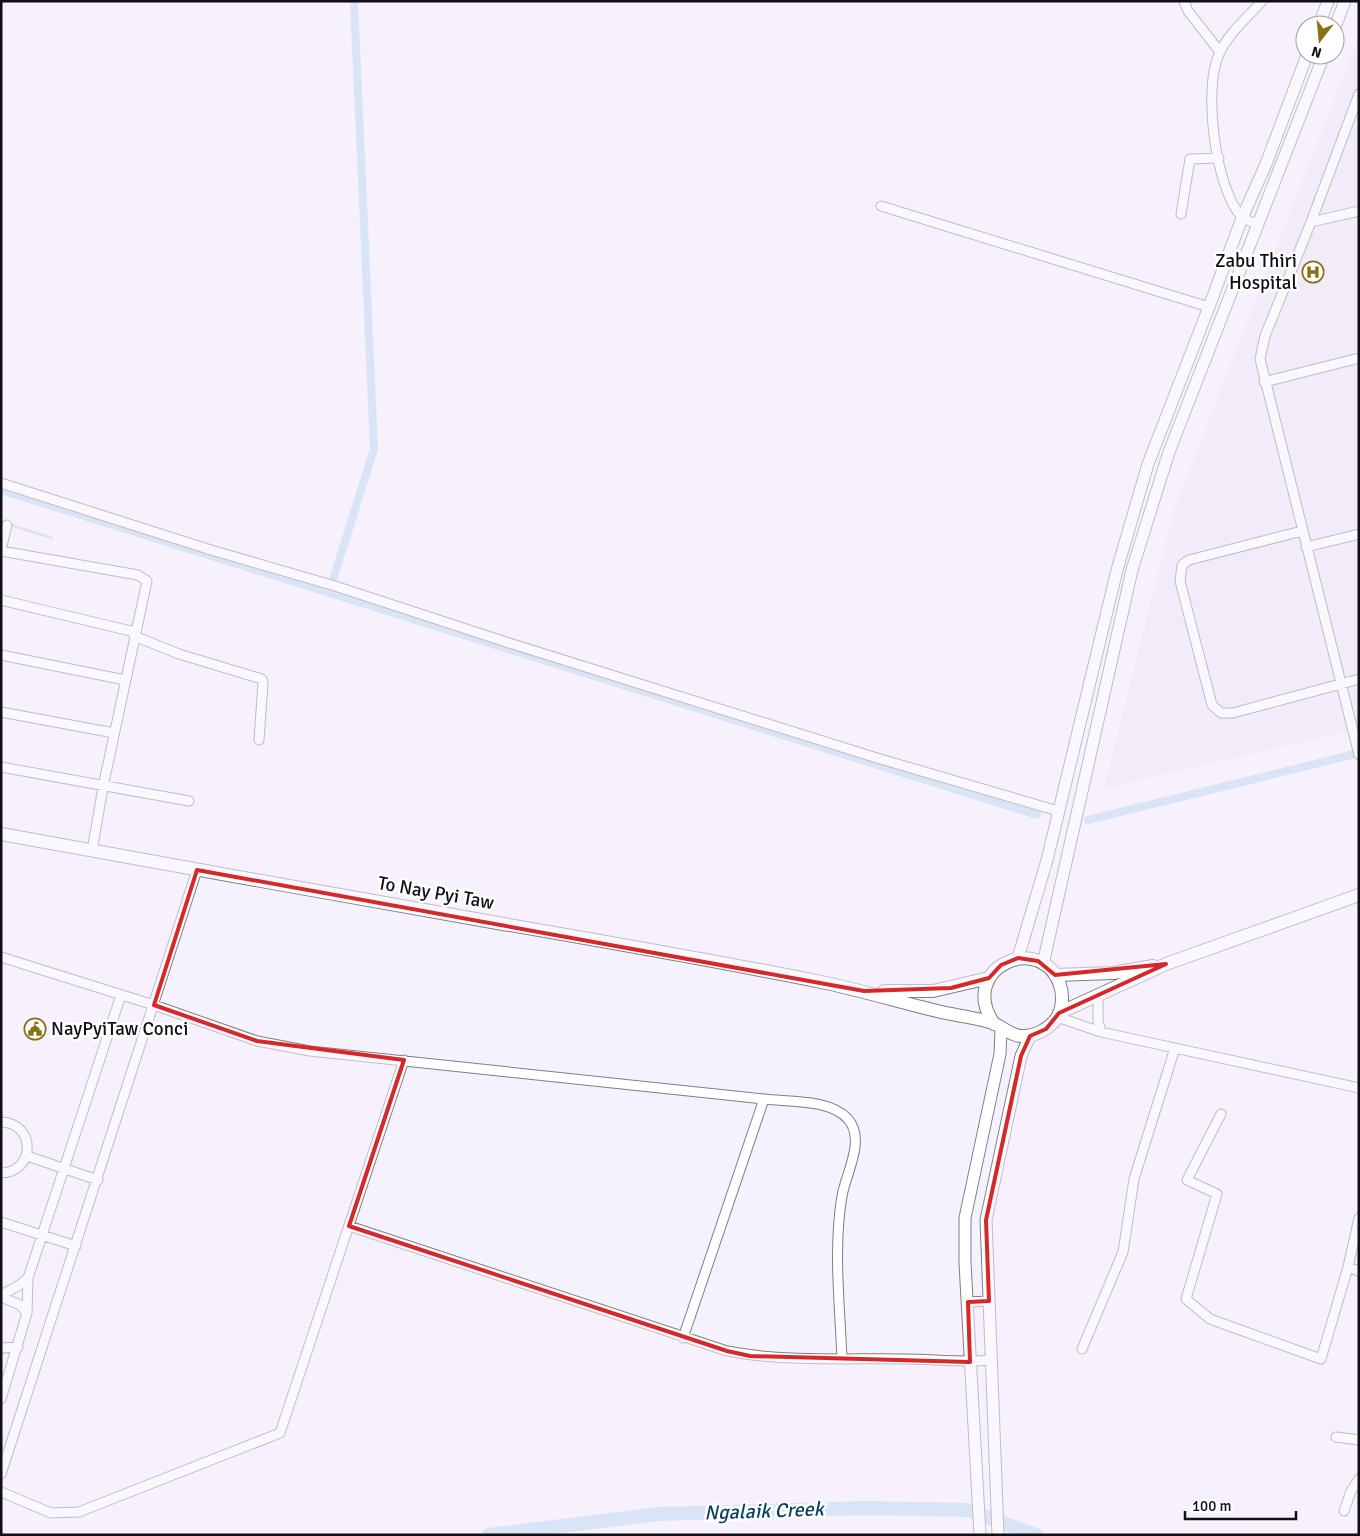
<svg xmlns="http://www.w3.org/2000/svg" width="1360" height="1536" viewBox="0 0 1360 1536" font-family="Signika,sans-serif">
<rect width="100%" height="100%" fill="#f5f1fd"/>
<path fill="#ebe4f6" d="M1359,36V729L1104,788L1175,507Z"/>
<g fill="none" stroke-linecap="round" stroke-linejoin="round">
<path stroke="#b7d6ee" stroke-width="2.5" d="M1,522L52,538"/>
<path stroke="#b7d6ee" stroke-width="8" d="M1,490L1037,815
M330,589L374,449L354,1
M1088,820L1359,753"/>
<path stroke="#b7d6ee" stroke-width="14" d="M489,1535L659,1514L865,1508L968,1510L1036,1535"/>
<g stroke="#807d87" stroke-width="11">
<path id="street" d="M1184,1L1188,11L1220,52
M1359,94L1311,222L1265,336L1260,359L1359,755
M881,206L1209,307
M1181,214L1190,159L1219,158
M1311,222L1359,211
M1258,224C1252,222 1244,220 1241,216C1215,187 1203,89 1219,54C1227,35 1248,17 1262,1
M1264,382L1359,358
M1,483L211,550L335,586L506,642L877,758L1058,811
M1302,531L1189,560L1182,565L1180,581L1212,705L1221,713H1233L1359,679
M1306,547L1359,534
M1,550L7,525
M1,551L138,575L147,581L103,787L92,851
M1,600L135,632
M134,636L179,654L262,679L263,683L259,740
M1,655L125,680
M1,712L114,733
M1,767L189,801
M1,957L154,1005L257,1041L310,1051L764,1099C789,1102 830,1099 848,1119C866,1140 846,1173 842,1196C833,1249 840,1306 842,1359
M1098,996V1021L1101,1032
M1057,1017L1101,1032L1359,1088
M1221,1114L1187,1180L1217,1194L1186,1299L1210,1319L1321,1359L1348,1267L1359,1218
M1,1122C36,1123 36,1172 1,1173
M27,1156L98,1180
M1,1222L76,1246
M349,1226L727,1351C784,1362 845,1358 903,1359C933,1359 962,1363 991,1360
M1348,1267L1359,1271
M1,1295L18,1286L28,1278L121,995
M1,1297L20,1305L27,1313
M968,1302L989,1301
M683,1338L764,1099
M1,1348L18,1347
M1082,1349L1123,1252L1134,1179L1175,1048
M1,1399L27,1313L28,1278
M1336,1437L1359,1440
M1,1474L197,870
M1,1492L51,1513L79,1512L280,1433L404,1060
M1344,1511L1351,1491L1359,1479"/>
</g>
<g stroke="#807d87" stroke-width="13">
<path id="secondary" d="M1319,25L1328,1
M1335,27L1345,1
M1018,958L1047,860L1117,570L1148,464L1209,307L1242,218L1266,164L1307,55
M1043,964L1132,570L1169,452L1324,55
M980,1535L965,1263V1218L1000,1054L1001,1029
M998,1535L986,1220L1021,1056L1030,1036"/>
</g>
<g stroke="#807d87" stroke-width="14">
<path id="primary" d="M1,834C165,864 328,893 492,922C602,941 712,960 821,982C861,990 899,1002 937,1011C953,1015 979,1018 993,1023C1003,1027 1009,1035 1021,1036C1035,1037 1051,1028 1058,1016C1063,1007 1063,994 1060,985C1042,931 956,967 994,1024
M1055,975L1113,973L1153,966
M884,991H933L989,978
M1059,1013L1166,964L1359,895"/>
</g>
<use href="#street" stroke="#fff" stroke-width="9"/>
<use href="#secondary" stroke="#fff" stroke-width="11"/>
<use href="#primary" stroke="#fff" stroke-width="12"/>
</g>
<path d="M0 0H1360V1536H0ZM197,870L864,991L951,988L989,978L1001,965L1018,958L1038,961L1055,975L1166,964L1059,1013L1046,1029L1030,1036L1021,1056L986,1220L989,1301L968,1302L970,1362L750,1356L727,1351L349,1226L404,1060L257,1041L154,1005Z" fill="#f5f1fd" fill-opacity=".55" fill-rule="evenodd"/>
<path fill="none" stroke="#d62828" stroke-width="4" stroke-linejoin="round" d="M197,870L864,991L951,988L989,978L1001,965L1018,958L1038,961L1055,975L1166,964L1059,1013L1046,1029L1030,1036L1021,1056L986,1220L989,1301L968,1302L970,1362L750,1356L727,1351L349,1226L404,1060L257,1041L154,1005Z"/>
<defs>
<g id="hospital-ring" transform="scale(1.125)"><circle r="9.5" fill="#fff" stroke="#887113" stroke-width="1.5"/><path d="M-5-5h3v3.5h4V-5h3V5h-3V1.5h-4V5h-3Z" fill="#887113"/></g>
<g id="civic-ring" transform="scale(1.125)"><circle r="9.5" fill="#fff" stroke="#887113" stroke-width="1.5"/><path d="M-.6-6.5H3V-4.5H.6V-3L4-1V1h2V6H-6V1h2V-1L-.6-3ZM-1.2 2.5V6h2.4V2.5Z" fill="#887113"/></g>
</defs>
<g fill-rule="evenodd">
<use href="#hospital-ring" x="1313" y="272"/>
<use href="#civic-ring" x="35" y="1029"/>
</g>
<g text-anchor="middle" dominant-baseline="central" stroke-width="5" stroke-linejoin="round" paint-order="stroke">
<g font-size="19" fill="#110f13" stroke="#fff" text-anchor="end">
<text x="1297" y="261">Zabu Thiri<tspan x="1297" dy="22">Hospital</tspan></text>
<text x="51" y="1029" text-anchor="start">NayPyiTaw Conci</text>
</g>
<g font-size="19" fill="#110f13" stroke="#fff">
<text transform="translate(436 893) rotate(10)">To Nay Pyi Taw</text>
</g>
<g font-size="20" font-style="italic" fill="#083f5f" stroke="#fff">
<text transform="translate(764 1511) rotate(-2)">Ngalaik Creek</text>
</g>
</g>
<rect width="1360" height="1536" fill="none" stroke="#110f13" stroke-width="5"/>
<g transform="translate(1320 40) rotate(196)"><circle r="24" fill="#ffffff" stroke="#a09fa1"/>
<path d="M0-4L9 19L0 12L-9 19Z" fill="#887113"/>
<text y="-8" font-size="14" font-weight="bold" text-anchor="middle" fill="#110f13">N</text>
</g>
<path d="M1185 1511v8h111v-8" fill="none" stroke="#110f13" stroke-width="2.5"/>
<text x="1192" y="1511" font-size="15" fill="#110f13" stroke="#ffffff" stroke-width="4" paint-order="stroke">100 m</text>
</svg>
